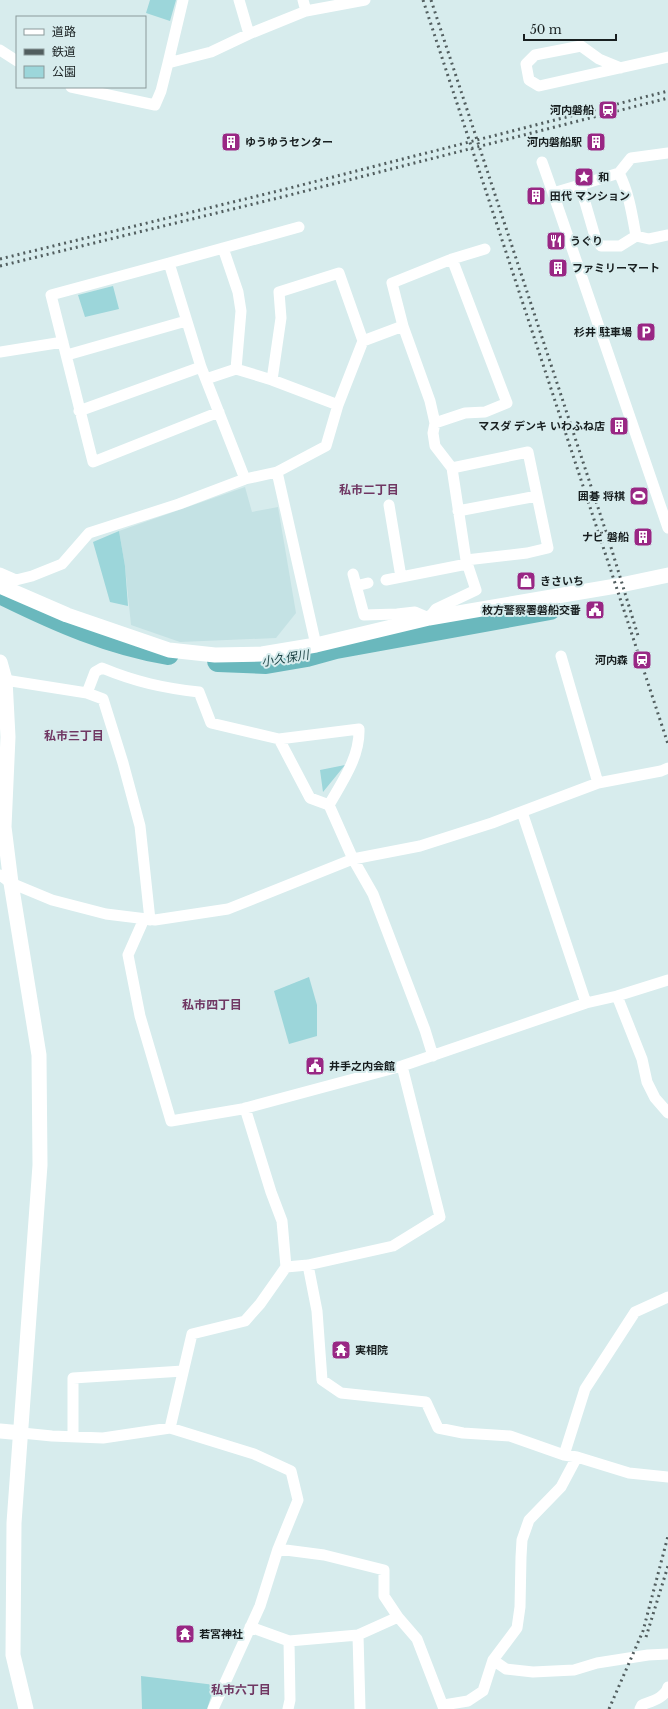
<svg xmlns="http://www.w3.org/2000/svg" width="668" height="1709" viewBox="0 0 668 1709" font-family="'Libre Baskerville','Noto Sans JP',serif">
<rect width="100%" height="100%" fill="#d7eced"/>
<path fill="#c4e2e4" d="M245,487L252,512L278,507L296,613L276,638L180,642L131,625L125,566L119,531Z"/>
<path fill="#9cd6da" d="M150,0H176L170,21L146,13Z
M113,286L119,309L85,317L78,295Z
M119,531L125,566L128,606L110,602L93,542Z
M345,765L323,792L320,770Z
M309,977L317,1005V1036L289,1044L274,991Z
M141,1676L215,1685L207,1709H142Z"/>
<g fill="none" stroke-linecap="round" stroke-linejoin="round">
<path stroke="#6ab8bd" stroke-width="22" d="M4,595C57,621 109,644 168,654
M218,661L266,663L307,656L336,648L550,609"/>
<path stroke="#fff" stroke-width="11" d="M183,0L168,63L211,52L249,34L306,11L365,0
M239,0L249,34
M303,0L306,11
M0,50L17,61
M621,68L599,59L581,46L535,55L526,64L529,80L539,86L668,57
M71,87L155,105L161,91L168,63
M542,162L553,193
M619,173L631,158L668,153
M580,185L553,193L668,528
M636,236C632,214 629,193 619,173L580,185L596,240L601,246H620L636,236L649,239L668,235
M223,248L238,292L241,311L236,369
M169,263L299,227
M0,352L63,342
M67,355L186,321
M206,379L236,369L272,380
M338,405L272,380L281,318L279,292L339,273L363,341
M79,411L201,367
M219,412L93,462L51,295L169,263L201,367L245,479L277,472L326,446L338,405L363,341L403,326
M435,423L465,413L485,412L507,403L452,259
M452,468L528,452L548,548L527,553L466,560
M277,472L316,645
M389,505L401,577
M458,511L537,496
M0,573L16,580L32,576L62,564L89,533L179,504L245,479
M353,574L364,615L397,614L415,612L429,618L436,609L476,590L466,560L452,468L435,446L433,433L435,423L430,401L403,326L392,283L452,259L485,249
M386,580L467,564
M356,586L368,583
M561,656L598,783
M5,680L87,693L103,699L123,763L140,826L150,920
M87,693L95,672L102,668C136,682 163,688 199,692L211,723L279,739L359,729C360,757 342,782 329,805
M279,739L310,798L329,805L353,859L373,894L425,1030L433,1056
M522,812L586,1003
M0,875L11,883L52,900L106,914L155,920L228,909L353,859L420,846L492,823L598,783L661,771L668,768
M144,919L128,955L140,1016L171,1121L242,1109L402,1066L586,1003L617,996L668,980
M617,996L642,1059L647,1082L655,1098L668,1113
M245,1108L271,1192L282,1221L286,1267
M308,1265L317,1311L322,1380L341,1393L426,1402L438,1428L463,1433L510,1436L564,1455L577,1457L629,1473L668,1477
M170,1428L192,1334L245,1321L260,1304L286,1267L308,1265L393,1246L440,1217L402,1066
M22,1433L52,1436L103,1438L170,1428L254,1454L291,1471L298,1500L278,1549L260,1606L213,1709
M73,1436V1378L183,1371
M564,1455L585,1389L635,1312L668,1297
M278,1549L324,1555L384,1570V1596L398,1617L417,1639L444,1709
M250,1627L289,1641L358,1635L398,1617
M358,1635L360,1709
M493,1660L506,1669L533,1672L574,1670L597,1663L648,1655L668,1654
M444,1705L468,1701L483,1691L493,1660L517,1628L520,1607L521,1557L522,1540L529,1520L561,1487L577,1457
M288,1709L290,1700L289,1641
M640,1709L642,1705C652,1701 665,1698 668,1687"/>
<path stroke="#fff" stroke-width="15" d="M0,586L67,615L169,650L215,655L262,654L316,645L429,618L616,586L668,575
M0,662L5,680L8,737L4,827L11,883L39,1055L40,1165L14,1523L13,1655L26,1709
M0,1431L22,1433"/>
<path stroke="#525e5f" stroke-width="3" stroke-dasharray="2 4" stroke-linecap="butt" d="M423,0L668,744
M431,0L610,544L639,639
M0,259L286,189L668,91
M0,266L286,196L668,98
M646,1637L668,1566
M609,1709L643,1631L668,1536"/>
</g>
<defs>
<g id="station-square" transform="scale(1)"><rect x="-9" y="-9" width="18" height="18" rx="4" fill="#992784" stroke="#d7eced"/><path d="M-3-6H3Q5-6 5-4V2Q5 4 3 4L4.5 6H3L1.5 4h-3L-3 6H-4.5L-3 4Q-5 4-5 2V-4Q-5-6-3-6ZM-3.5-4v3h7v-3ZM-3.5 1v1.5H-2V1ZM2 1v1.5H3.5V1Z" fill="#fff"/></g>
<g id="building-square" transform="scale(1)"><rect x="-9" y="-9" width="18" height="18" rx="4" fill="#992784" stroke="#d7eced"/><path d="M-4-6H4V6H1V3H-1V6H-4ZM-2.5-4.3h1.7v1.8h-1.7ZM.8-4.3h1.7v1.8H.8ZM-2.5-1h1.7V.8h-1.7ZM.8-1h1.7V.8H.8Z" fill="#fff"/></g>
<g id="sight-square" transform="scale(1)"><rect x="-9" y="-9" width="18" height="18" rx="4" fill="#992784" stroke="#d7eced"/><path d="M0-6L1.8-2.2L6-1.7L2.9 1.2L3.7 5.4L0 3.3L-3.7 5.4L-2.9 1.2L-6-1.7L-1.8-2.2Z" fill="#fff"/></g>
<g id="restaurant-square" transform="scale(1)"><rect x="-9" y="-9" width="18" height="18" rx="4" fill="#992784" stroke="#d7eced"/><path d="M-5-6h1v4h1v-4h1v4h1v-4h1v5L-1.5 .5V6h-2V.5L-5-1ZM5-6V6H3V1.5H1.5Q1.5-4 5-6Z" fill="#fff"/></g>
<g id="parking-square" transform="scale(1)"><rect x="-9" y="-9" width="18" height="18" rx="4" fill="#992784" stroke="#d7eced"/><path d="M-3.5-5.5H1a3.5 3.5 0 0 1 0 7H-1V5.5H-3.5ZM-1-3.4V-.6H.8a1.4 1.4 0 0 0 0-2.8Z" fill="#fff"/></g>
<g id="stadium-square" transform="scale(1)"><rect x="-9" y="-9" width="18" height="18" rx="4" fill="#992784" stroke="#d7eced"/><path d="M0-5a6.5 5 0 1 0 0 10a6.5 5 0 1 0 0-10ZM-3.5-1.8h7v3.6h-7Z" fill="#fff"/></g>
<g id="shop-square" transform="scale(1)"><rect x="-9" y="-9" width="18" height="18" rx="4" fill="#992784" stroke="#d7eced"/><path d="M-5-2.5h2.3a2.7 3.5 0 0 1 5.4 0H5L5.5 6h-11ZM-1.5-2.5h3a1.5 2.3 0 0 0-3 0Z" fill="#fff"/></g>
<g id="civic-square" transform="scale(1)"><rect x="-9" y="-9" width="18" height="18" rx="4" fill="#992784" stroke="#d7eced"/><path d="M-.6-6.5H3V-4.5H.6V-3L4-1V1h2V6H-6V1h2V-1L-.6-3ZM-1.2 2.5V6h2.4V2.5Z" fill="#fff"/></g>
<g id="temple-square" transform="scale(1)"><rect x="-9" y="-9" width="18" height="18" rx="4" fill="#992784" stroke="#d7eced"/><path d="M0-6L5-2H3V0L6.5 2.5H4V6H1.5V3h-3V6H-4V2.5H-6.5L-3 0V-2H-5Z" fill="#fff"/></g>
</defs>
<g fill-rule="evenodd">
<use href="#station-square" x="608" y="110"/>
<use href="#building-square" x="231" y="142"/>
<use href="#building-square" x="596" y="142"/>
<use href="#sight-square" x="584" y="177"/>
<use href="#building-square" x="536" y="196"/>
<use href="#restaurant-square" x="556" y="241"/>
<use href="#building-square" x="558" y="268"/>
<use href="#parking-square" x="646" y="332"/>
<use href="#building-square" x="619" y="426"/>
<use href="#stadium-square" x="639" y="496"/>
<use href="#building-square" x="643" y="537"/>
<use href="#shop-square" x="526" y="581"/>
<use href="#civic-square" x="595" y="610"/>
<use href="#station-square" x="642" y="660"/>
<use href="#civic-square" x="315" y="1066"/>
<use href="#temple-square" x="341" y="1350"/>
<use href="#temple-square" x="185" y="1634"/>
</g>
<g text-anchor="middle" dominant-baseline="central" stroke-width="4" stroke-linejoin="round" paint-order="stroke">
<g font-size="11" font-weight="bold" fill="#181f20" stroke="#d7eced" text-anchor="start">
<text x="594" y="110" text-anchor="end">河内磐船</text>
<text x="245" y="142">ゆうゆうセンター</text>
<text x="582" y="142" text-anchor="end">河内磐船駅</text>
<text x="598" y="177">和</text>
<text x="550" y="196">田代 マンション</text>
<text x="570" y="241">うぐり</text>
<text x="572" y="268">ファミリーマート</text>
<text x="632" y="332" text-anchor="end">杉井 駐車場</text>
<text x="605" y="426" text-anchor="end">マスダ デンキ いわふね店</text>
<text x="625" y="496" text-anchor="end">囲碁 将棋</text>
<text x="629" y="537" text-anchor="end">ナビ 磐船</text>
<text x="540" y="581">きさいち</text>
<text x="581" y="610" text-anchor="end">枚方警察署磐船交番</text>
<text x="628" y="660" text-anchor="end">河内森</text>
<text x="329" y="1066">井手之内会館</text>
<text x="355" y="1350">実相院</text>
<text x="199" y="1634">若宮神社</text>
</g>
<g font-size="12" font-weight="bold" fill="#703763" stroke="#d7eced">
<text x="369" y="489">私市二丁目</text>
<text x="74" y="735">私市三丁目</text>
<text x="212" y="1004">私市四丁目</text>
<text x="241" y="1689">私市六丁目</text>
</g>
<g font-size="12" font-style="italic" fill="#204648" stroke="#d7eced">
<text transform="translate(285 658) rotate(-9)">小久保川</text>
</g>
</g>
<rect x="16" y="16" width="130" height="72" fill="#d7eced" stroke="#8b9a9b"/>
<rect x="24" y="29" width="20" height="6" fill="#ffffff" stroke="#8b9a9b"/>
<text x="52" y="36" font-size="12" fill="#181f20">道路</text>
<rect x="24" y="49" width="20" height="6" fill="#525e5f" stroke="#8b9a9b"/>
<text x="52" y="56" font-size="12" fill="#181f20">鉄道</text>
<rect x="24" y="66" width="20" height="12" fill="#9cd6da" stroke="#8b9a9b"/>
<text x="52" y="76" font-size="12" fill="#181f20">公園</text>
<path d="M524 34v6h92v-6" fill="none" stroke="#181f20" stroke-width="2"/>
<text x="530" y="34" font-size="12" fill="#181f20" stroke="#d7eced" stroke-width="3" paint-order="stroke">50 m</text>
</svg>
